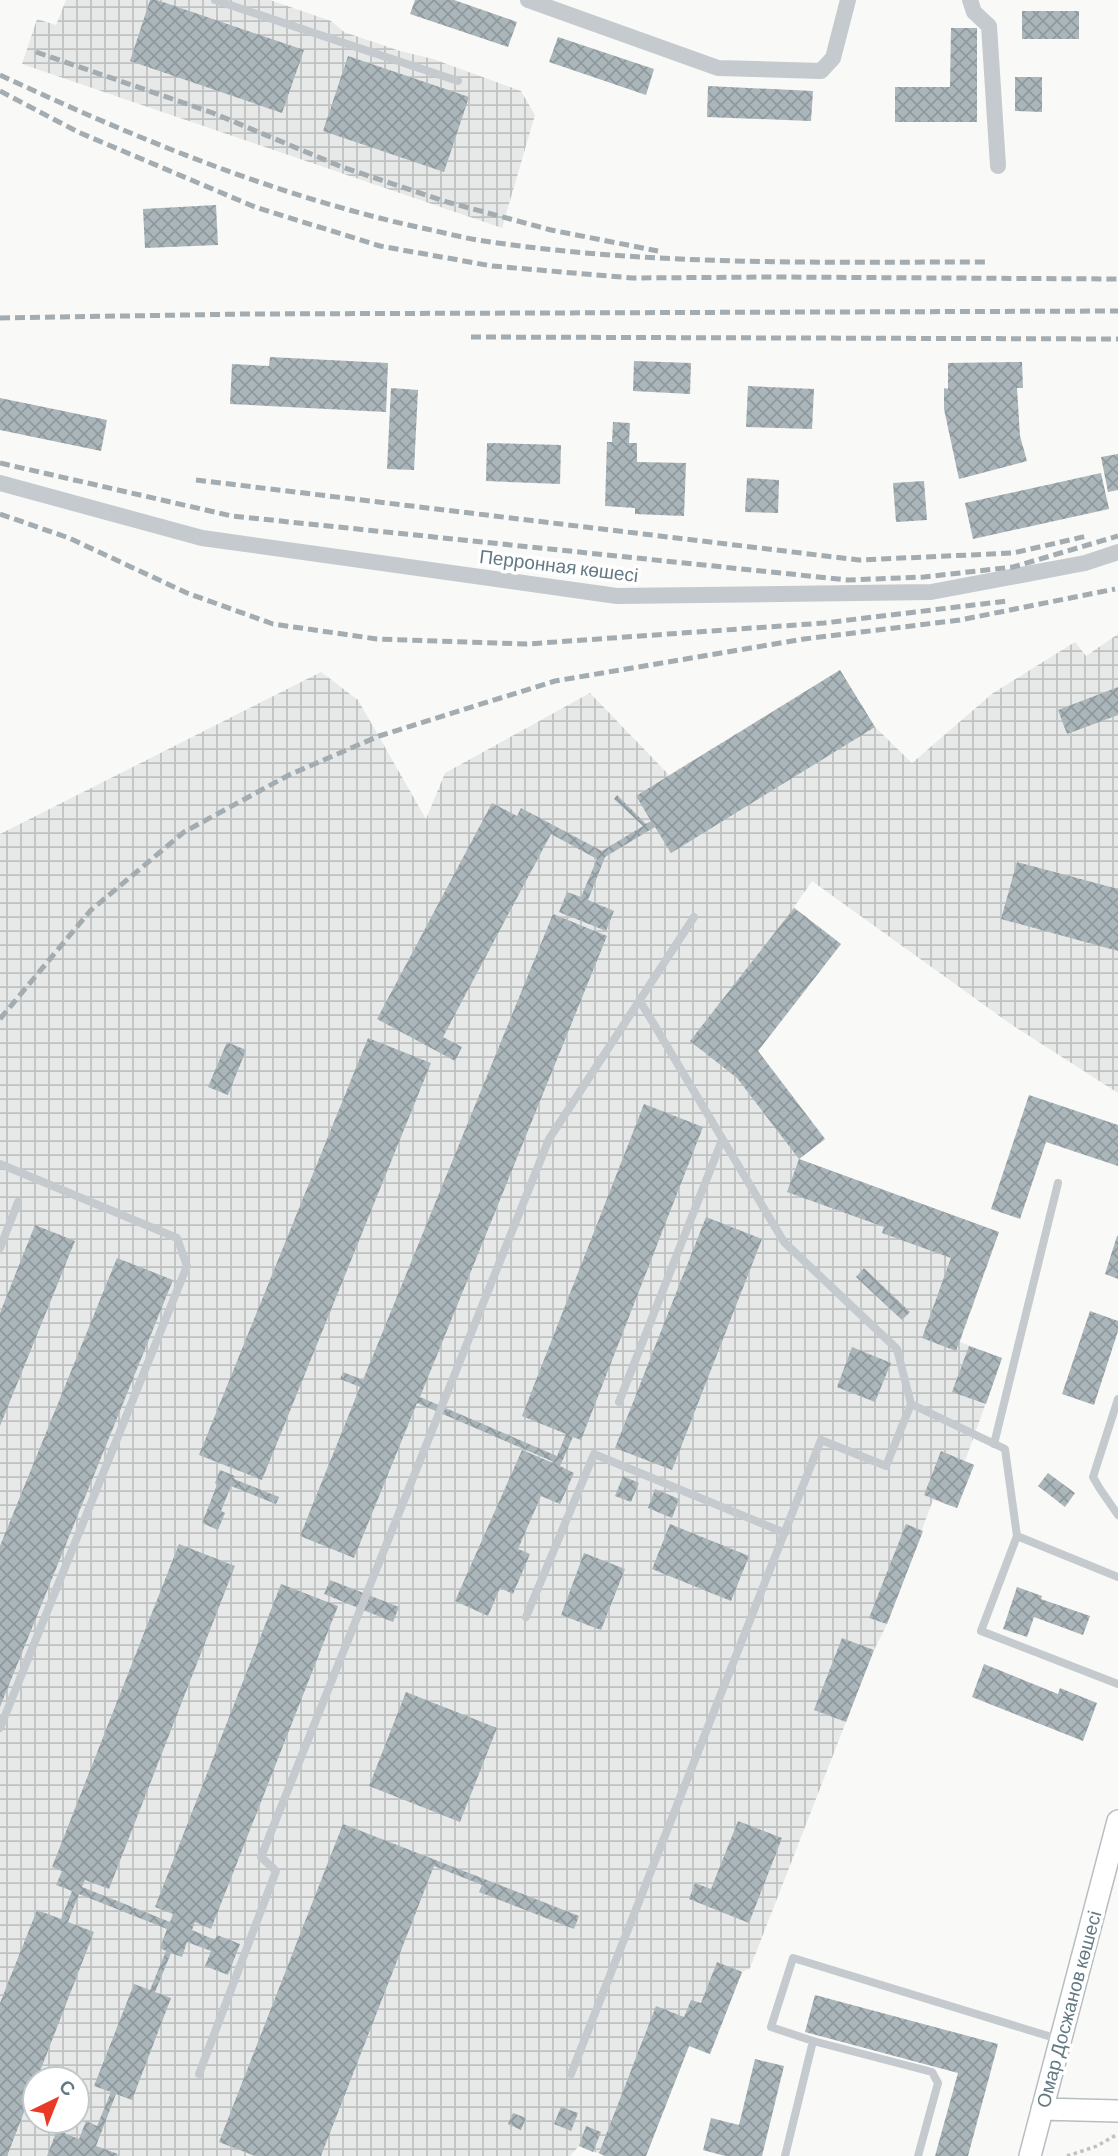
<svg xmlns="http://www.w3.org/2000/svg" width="1118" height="2156" viewBox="0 0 1118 2156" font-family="Barlow,sans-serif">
<defs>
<pattern id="industrial-grid" width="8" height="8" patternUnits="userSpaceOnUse" patternTransform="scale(1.75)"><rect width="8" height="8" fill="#e7e9e8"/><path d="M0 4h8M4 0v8" fill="none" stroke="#bfc2c1"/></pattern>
<pattern id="building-cross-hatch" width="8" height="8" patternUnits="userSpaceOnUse" patternTransform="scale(1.75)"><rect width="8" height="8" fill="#abb6ba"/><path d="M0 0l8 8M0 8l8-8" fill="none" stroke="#8f999d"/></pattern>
</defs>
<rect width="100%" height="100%" fill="#f9f9f7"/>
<path fill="url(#industrial-grid)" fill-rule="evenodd" d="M66,0H270L331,21L344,32L400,51L433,59L521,91L535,115L502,228L22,64L37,19L56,25Z
M1118,634V1093L1012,1025L812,881L794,907L841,944L758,1051L825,1139L799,1159L999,1232L960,1342L1002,1358L965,1461L974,1465L957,1508L933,1500L887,1624L874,1650L750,1968L742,1972L710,2054L689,2046L646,2156H605L579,2146L570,2156H0V834L321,672L358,700L426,819L445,773L590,693L669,775L840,670L875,727L912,763L993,693L1075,642L1086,656ZM35,2079H77V2121H35Z"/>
<path fill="url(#building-cross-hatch)" d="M150,0H157L304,50L282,113L130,61Z
M415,0H454L517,22L508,47L410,14Z
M1022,11H1079V39H1022Z
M951,28H977V122H895V87H950Z
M558,37L654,69L646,95L549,62Z
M348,56L469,97L444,172L323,131Z
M1015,77H1042V112L1015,111Z
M708,86L813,91L811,121L707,117Z
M216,205L218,245L145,248L143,209Z
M270,357L388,363L386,412L230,404L232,364L269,366Z
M634,361L691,363L690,394L633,391Z
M1022,362L1023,388H1017L1020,436L1027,461L959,479L944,409V388L948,389V363Z
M748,386L814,389L812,429L746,427Z
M391,388L418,390L414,470L387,469Z
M0,398L107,420L101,451L0,430Z
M613,422L630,423L629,443H637V462L686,463L684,516L635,514V508L605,506L607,442H612Z
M487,443L561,445L560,484L486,481Z
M1118,454V490L1108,492L1101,457Z
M1101,473L1109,509L973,539L965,503Z
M747,478L779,480L778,513L745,512Z
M924,481L927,520L896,522L893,483Z
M840,670L875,727L671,853L655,827L605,857L588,900L614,911L606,931L559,912L567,892L581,897L597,859L551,834L443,1037L462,1047L455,1061L377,1019L492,803L517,816L521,808L602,851L643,826L614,799L617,795L646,824L651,821L636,796Z
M1118,687V715L1067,734L1058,710Z
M1017,862L1118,889V951L1001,919Z
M794,908L841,944L758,1051L825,1139L799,1159L737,1078L690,1041Z
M553,914L607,936L420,1397L557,1456L566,1434L522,1416L644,1104L703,1127L581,1440L573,1437L560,1466L574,1473L560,1504L541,1496L518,1549L530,1554L513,1594L500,1588L488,1616L455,1601L522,1450L553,1463L554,1462L417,1403L354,1558L300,1536L360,1387L340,1379L343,1372L363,1380Z
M368,1038L431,1063L262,1480L199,1455Z
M227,1042L246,1050L228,1095L208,1087Z
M1029,1095L1118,1125V1166L1046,1142L1020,1219L991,1209Z
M799,1159L999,1232L956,1351L922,1338L951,1258L882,1233L884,1227L787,1192Z
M706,1217L762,1239L672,1470L615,1448Z
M35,1225L75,1241L0,1426V1313Z
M1117,1236H1118V1279L1105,1274Z
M117,1258L173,1280L0,1707V1546Z
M864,1268L910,1312L902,1320L856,1277Z
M1090,1311L1118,1321V1331L1094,1405L1062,1394Z
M969,1346L1002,1358L986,1404L952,1392Z
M852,1347L891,1363L875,1402L837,1387Z
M941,1451L974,1465L957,1508L924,1495Z
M220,1470L235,1476L234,1479L279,1497L276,1504L231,1486L221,1511L225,1513L218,1530L202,1523L217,1485L215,1483Z
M1048,1473L1075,1493L1065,1507L1038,1486Z
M623,1476L639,1483L631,1502L615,1496Z
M655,1489L679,1499L672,1518L648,1508Z
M670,1524L749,1556L731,1601L652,1569Z
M906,1524L923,1531L887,1624L869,1618Z
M179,1544L235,1566L109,1889L85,1880L82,1887L170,1922L173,1914L155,1907L281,1584L338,1606L211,1929L195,1922L192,1930L215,1940L217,1935L240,1944L228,1975L205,1966L211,1951L187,1942L182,1957L171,1953L155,1992L171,1998L132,2100L116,2094L96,2146L118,2154L117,2156H47L57,2130L79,2139L86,2121L97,2126L111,2092L94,2086L134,1984L150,1990L166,1951L160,1948L167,1929L79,1894L68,1922L94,1932L37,2079H35V2084L7,2156H0V2003L37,1910L61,1919L72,1891L56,1885L62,1871L52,1867Z
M584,1553L625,1569L601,1630L561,1615Z
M330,1580L399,1607L393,1622L324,1594Z
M1017,1587L1042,1596L1041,1599L1090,1616L1083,1635L1034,1617L1027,1637L1003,1629Z
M842,1638L874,1650L846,1722L814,1710Z
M984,1664L1058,1694L1060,1688L1097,1703L1083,1741L972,1697Z
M406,1692L497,1728L460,1822L369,1786Z
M738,1821L782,1838L749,1923L689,1899L695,1883L711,1889Z
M343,1824L579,1916L574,1929L479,1892L482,1885L434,1866L321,2156H255L219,2142Z
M717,1962L742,1972L710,2054L689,2046L646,2156H605L599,2153L656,2006L684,2017L691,2000L701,2003Z
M815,1995L998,2044L968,2156H935L958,2073L805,2032Z
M755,2059L784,2066L762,2156H725L703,2150L711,2118L739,2125Z
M561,2107L578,2113L571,2131L554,2124Z
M513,2113L526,2118L521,2130L508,2124Z
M586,2126L601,2132L593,2152L579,2146Z"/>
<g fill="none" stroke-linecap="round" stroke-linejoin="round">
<g stroke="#b7bec1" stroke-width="24">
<path id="secondary" d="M1042,2109L1118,2111
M1030,2156L1118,1821"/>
</g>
<path stroke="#bec2c4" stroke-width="3.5" stroke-dasharray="3.5 3.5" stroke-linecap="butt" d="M1067,2156L1097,2146L1118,2134"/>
<path stroke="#c4cacd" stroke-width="8" d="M215,0L458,81
M640,1001L784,1242L897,1349L911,1404L1005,1449L1017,1536L1118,1577
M0,1164L177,1238L187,1266L0,1728
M0,1248L18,1202
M1118,1399L1093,1477L1100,1489L1118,1515
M619,1402L722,1140
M994,1444L1058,1183
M1017,1536L981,1631L1118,1684
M526,1617L594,1454L785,1533
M199,2074L276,1871L261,1857L549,1139L694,917
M571,2074L821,1440L886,1466L911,1404
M785,2156L813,2041
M918,2156L938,2083L932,2072L813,2041L771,2027L793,1958L1058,2039"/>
<path stroke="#c4cacd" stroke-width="16" d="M528,0L718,68L821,71L833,58L848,0
M970,0L974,12L989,26L998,166
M0,483L202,538L617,596L931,592L1085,563L1118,552"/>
<use href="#secondary" stroke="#fff" stroke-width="21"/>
<path stroke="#a3acb1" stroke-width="5" stroke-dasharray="10 5" stroke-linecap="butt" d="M36,52L213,113L342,167L447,202L551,230L658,251
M0,75C135,138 275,196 422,228C442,232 463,238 484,241C650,266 817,262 985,262
M0,91L78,132L255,207L380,246L492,266L632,278L772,277L1118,279
M0,318L245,314L1118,311
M471,337L1118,339
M0,463L232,516L848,580L924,577L1013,567L1118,536
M196,480L859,560L1013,553L1087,536
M0,514L69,538L187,593L273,624L377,639L527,644L824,623L1007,601
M0,1019L90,911L184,832L289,775L379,736L555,681L804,639L960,620L1115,589"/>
</g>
<g text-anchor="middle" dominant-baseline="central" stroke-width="7" stroke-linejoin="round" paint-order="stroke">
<g font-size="19" fill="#637983" stroke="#fff">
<text transform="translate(559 565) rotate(7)">Перронная көшесі</text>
<text transform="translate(1068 2009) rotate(-75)">Омар Досжанов көшесі</text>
</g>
</g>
<g transform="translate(56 2100) rotate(43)"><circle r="33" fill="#ffffff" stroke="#c1c9cd" stroke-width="2"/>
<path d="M0-5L12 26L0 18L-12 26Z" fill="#ea3925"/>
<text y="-10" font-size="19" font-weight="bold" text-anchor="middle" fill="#637983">С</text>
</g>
</svg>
